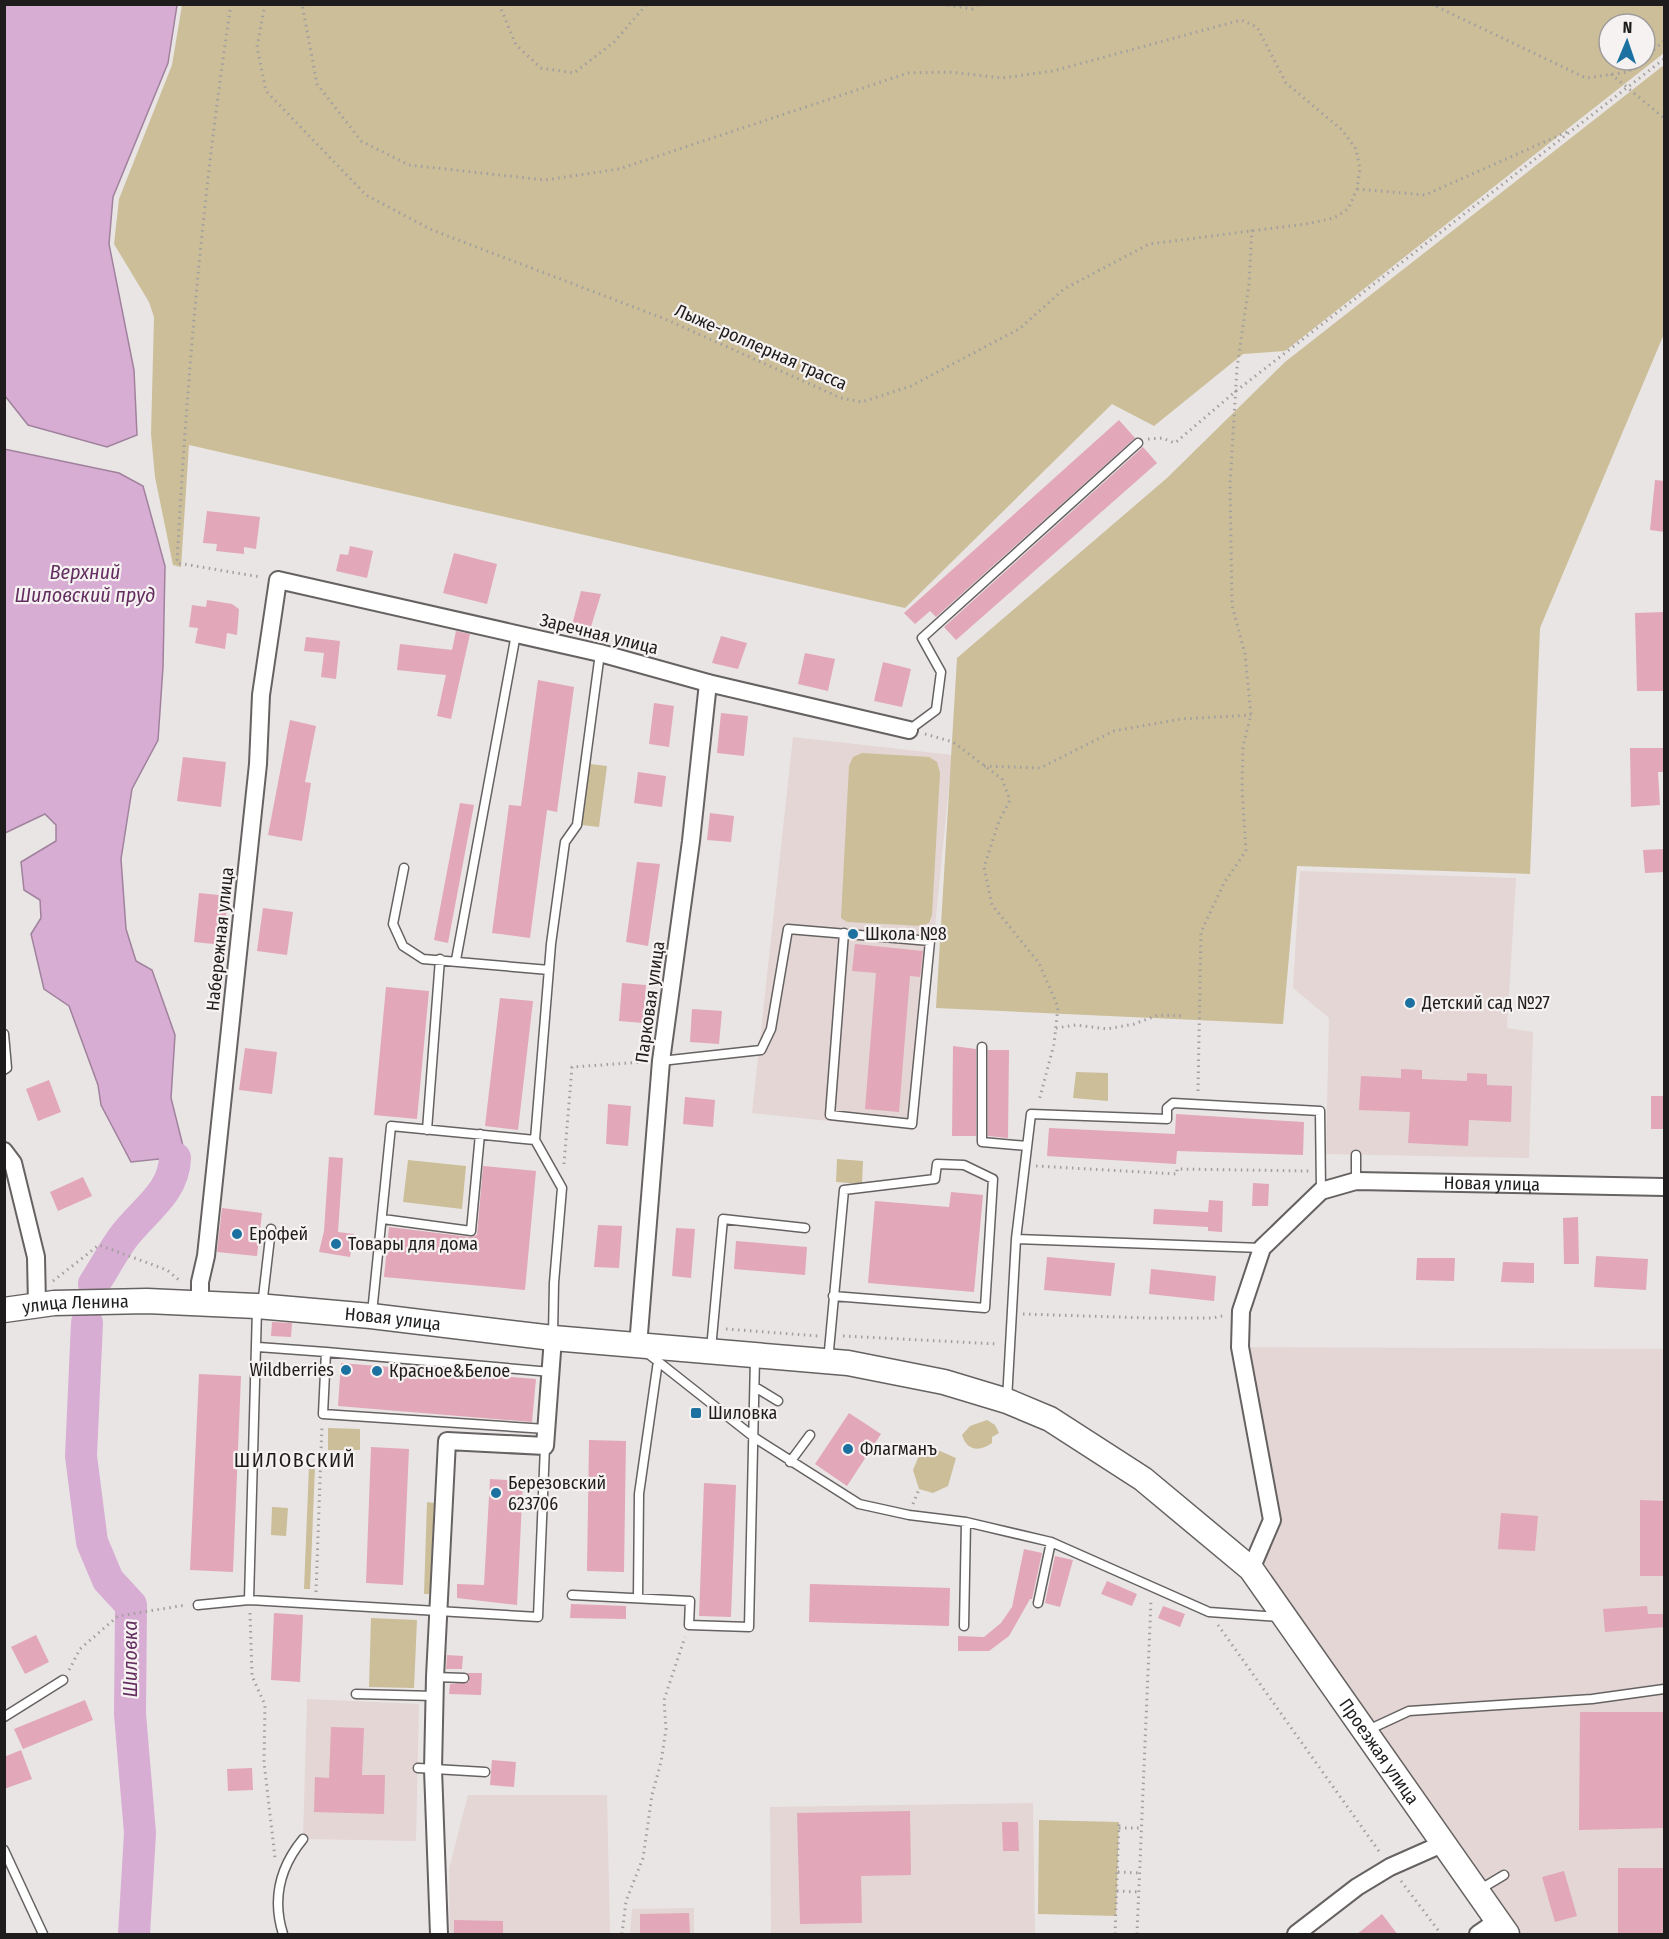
<svg xmlns="http://www.w3.org/2000/svg" width="1669" height="1939" viewBox="0 0 1669 1939" font-family="'Fira Sans Condensed',sans-serif">
<rect width="100%" height="100%" fill="#e9e5e4"/>
<path fill="#e3d6d4" d="M793,737L952,755L915,1130L752,1113Z
M1300,871L1516,878L1507,1028L1533,1032L1529,1158L1326,1154L1329,1018L1293,988Z
M1240,1347L1664,1349V1934H1516L1251,1569L1272,1519Z
M307,1699L419,1704L416,1841L303,1839Z
M468,1795H607L610,1934H450L449,1869Z
M1033,1803L1035,1934H771L770,1807Z
M694,1908V1934H630L632,1909Z"/>
<path fill="#cbbe99" fill-rule="evenodd" d="M182,5L1664,4V53L1285,351L1243,354L1154,426L1112,404L905,608L189,445L181,567L173,565L155,477L151,434L154,317L149,302L114,244L119,199L172,65ZM1609,24H1645V60H1609Z
M1664,65V334L1540,628L1530,874L1297,866L1283,1024L936,1008L957,658L1167,478L1285,362Z
M862,753L929,757L937,762L940,773L932,915L929,923L921,926L847,922L841,918L849,766L853,757Z
M590,764L607,766L599,827L582,825Z
M1076,1072L1108,1073V1101L1073,1098Z
M837,1159L863,1161L862,1184L836,1182Z
M408,1160L466,1166L462,1209L403,1202Z
M987,1420L995,1425L999,1433L992,1437V1443C979,1452 967,1451 962,1435L970,1426Z
M328,1428L360,1429V1450H328Z
M924,1444L956,1458L948,1486L933,1493L919,1489L913,1470Z
M309,1466H315L310,1589H304Z
M427,1502L434,1503L430,1594H424Z
M272,1507L288,1508L286,1536L271,1535Z
M371,1618L417,1620L414,1688L369,1687Z
M1039,1820L1119,1822L1116,1916L1038,1914Z"/>
<path fill="#d8add4" stroke="#a0829d" stroke-width="1.5" d="M4,5H177L168,63L113,197L109,244L134,370L137,435L107,447L28,425L5,396Z
M4,449L119,473L143,486L165,566L163,667L158,740L132,789L121,859L126,929L136,961L152,970L175,1035L171,1098L184,1150L177,1192L161,1196L166,1173L159,1159L131,1162L101,1105L98,1085L69,1006L44,989L31,934L41,918L40,900L24,890L21,862L56,841V825L45,814L5,833Z"/>
<g fill="none" stroke-linecap="round" stroke-linejoin="round">
<path stroke="#d8add4" stroke-width="32" d="M94,1284C104,1269 112,1253 122,1239C141,1212 174,1194 175,1158
M87,1323L81,1456L92,1542L108,1580L131,1605L130,1714L140,1833L134,1934"/>
</g>
<path fill="#e2a7b8" d="M1119,420L1135,438L936,617L930,611L915,624L904,613Z
M1143,447L1157,463L956,640L944,627Z
M1655,480L1665,481V532L1650,530Z
M207,511L260,517L256,549L244,547V554L216,551L217,544L203,543Z
M350,546L373,551L367,578L336,571L340,554L348,555Z
M454,553L497,564L487,604L443,593Z
M581,591L601,594L590,630L572,625Z
M207,600L232,604L239,609L237,635L227,633L225,649L195,643L198,628L189,627L192,605L206,607Z
M1665,612V691H1637L1635,613Z
M456,631L470,634L451,719L437,716L446,675L397,670L400,644L452,650Z
M721,636L747,643L738,669L712,663Z
M306,637L340,641L336,679L321,677L324,653L304,651Z
M805,653L835,659L828,691L798,684Z
M883,662L911,669L902,707L874,701Z
M538,680L574,687L557,812L547,810L530,938L492,933L509,805L521,806Z
M654,703L674,706L669,747L649,744Z
M721,713L748,716L744,756L717,753Z
M290,720L316,726L305,782L311,783L302,841L268,835Z
M1630,748H1665V772H1658L1660,805L1631,807Z
M183,757L226,762L221,807L177,801Z
M638,772L666,776L662,807L634,803Z
M460,803L474,805L448,943L434,940Z
M710,813L734,816L731,842L707,840Z
M1665,849V872L1645,873L1643,850Z
M637,862L660,864L648,946L626,942Z
M199,893L228,896L223,945L194,942Z
M263,908L293,912L287,955L257,951Z
M855,944L923,951L920,977L910,976L899,1112L865,1109L876,973L852,971Z
M622,983L646,985L643,1023L619,1021Z
M386,987L429,991L417,1119L374,1115Z
M500,998L533,1001L518,1130L485,1126Z
M692,1009L722,1011L719,1044L690,1042Z
M953,1046L976,1049V1136H952Z
M245,1048L277,1052L272,1094L239,1090Z
M988,1050H1009L1008,1138L988,1136Z
M1401,1069L1422,1070V1079L1467,1081V1073L1487,1074V1085L1512,1086L1511,1122L1469,1120L1468,1146L1408,1143L1410,1112L1359,1110L1361,1076L1401,1078Z
M49,1080L61,1112L38,1121L26,1089Z
M1651,1096H1665V1129H1651Z
M685,1097L715,1100L713,1127L683,1124Z
M608,1104L631,1106L628,1146L606,1144Z
M1176,1114L1304,1122L1303,1155L1177,1151L1176,1164L1047,1156L1049,1128L1175,1134Z
M329,1157L343,1158L338,1232L354,1234L350,1257L319,1252L324,1231Z
M483,1166L536,1171L525,1290L384,1277L389,1227L470,1237L477,1235Z
M83,1177L92,1196L58,1211L50,1192Z
M1253,1183L1269,1184L1268,1206H1252Z
M951,1192L983,1195L974,1292L868,1283L875,1201L949,1207Z
M1209,1200L1223,1201L1222,1232L1208,1231V1227L1153,1224L1154,1209L1208,1212Z
M222,1208L262,1213L257,1256L217,1252Z
M1578,1217L1579,1264H1564L1563,1218Z
M598,1225L622,1226L619,1268L594,1267Z
M676,1228L695,1229L691,1278L672,1276Z
M736,1241L807,1247L805,1275L734,1269Z
M1596,1256L1648,1259L1646,1290L1594,1287Z
M1047,1257L1115,1263L1111,1296L1044,1290Z
M1417,1258H1455L1454,1281L1416,1280Z
M1503,1262L1534,1263V1283L1501,1282Z
M1151,1269L1216,1276L1214,1301L1149,1294Z
M272,1322L292,1323L291,1337L271,1336Z
M341,1363L536,1379L532,1422L338,1406Z
M199,1374L241,1376L233,1572L190,1570Z
M849,1413L881,1434L847,1486L815,1464Z
M589,1440L626,1441L624,1572L587,1571Z
M371,1447L409,1449L403,1585L366,1583Z
M490,1479L523,1481L517,1605L457,1598V1584L484,1585Z
M704,1483L736,1485L731,1617L699,1616Z
M1640,1500L1665,1501V1576H1640Z
M1501,1513L1538,1516L1535,1551L1498,1549Z
M1024,1549L1042,1553L1032,1599H1030L1009,1636L989,1651H958V1636L984,1637L1001,1623L1012,1607Z
M1055,1556L1073,1560L1060,1607L1045,1603Z
M1107,1581L1137,1594L1132,1606L1101,1594Z
M810,1584L950,1588L949,1626L809,1622Z
M571,1604L626,1606V1619L570,1618Z
M1163,1606L1185,1614L1180,1627L1158,1618Z
M1647,1606L1648,1614H1665V1627L1605,1632L1603,1609Z
M274,1613L303,1615L300,1682L271,1680Z
M36,1635L49,1662L25,1674L11,1647Z
M447,1655L463,1656L462,1669H446Z
M467,1673H482L481,1695L449,1694L450,1684L469,1682Z
M85,1700L93,1720L23,1749L14,1729Z
M1580,1712H1665V1828L1579,1830Z
M331,1727L364,1728L362,1775H385L384,1814L314,1812L315,1777L329,1778Z
M21,1750L32,1779L4,1789V1757Z
M492,1760L516,1762L514,1787L490,1785Z
M252,1768L253,1790L228,1791L227,1769Z
M910,1811L911,1875L861,1876L862,1923L800,1924L797,1813Z
M1002,1822H1018L1019,1851H1003Z
M1618,1868H1665V1934H1618Z
M1564,1871L1577,1916L1555,1922L1542,1877Z
M689,1913L690,1935H640V1914Z
M1382,1914L1398,1935H1356Z
M454,1920L503,1921V1935H454Z"/>
<g fill="none" stroke-linecap="round" stroke-linejoin="round">
<g stroke="#656261" stroke-width="11">
<path id="lane" d="M909,730L936,710L941,672L922,638L1138,443
M404,868L393,924L403,946L423,959L549,970
M456,960L516,634
M4,1034L7,1068L4,1070
M982,1047V1142L1027,1146
M661,1061L761,1050L771,1029L788,929L930,941L912,1124L830,1115L844,933
M427,1130L440,959
M1356,1155V1181
M383,1219L471,1231L480,1134
M1016,1239L1262,1248
M262,1306L271,1229
M372,1313L391,1126L535,1140
M553,1335L554,1283L562,1188L535,1140L551,944L564,849L565,842L577,825L600,653
M258,1347L326,1352L323,1414L546,1429
M711,1349L723,1219L805,1228
M326,1352L551,1372
M646,1352L755,1438L859,1504L909,1515L966,1522L1051,1542L1209,1612L1279,1617
M828,1361L844,1190L935,1179L937,1164L964,1165L993,1179L985,1308L833,1296
M755,1387L778,1401
M1007,1400L1016,1239L1031,1114L1167,1119V1108L1173,1103L1320,1111L1321,1191
M790,1462L810,1435
M572,1595L690,1601L689,1625L749,1627L755,1358
M638,1598L639,1494L658,1361
M249,1600L257,1309
M1038,1603L1051,1542
M198,1605L249,1600L538,1617L545,1446
M964,1626L966,1522
M435,1677L464,1678
M356,1694L435,1696
M4,1717L63,1680
M1368,1730L1409,1711L1592,1699L1664,1689
M418,1768L485,1772
M4,1850L43,1934
M1479,1890L1504,1875
M283,1934C272,1899 280,1867 303,1839"/>
</g>
<g stroke="#656261" stroke-width="20">
<g id="street">
<path d="M4,1151L13,1163L36,1257L37,1305"/>
<path d="M200,1303V1282L206,1256L258,764L261,695L278,580L600,653L708,683L909,730"/>
<path d="M638,1346L661,1061L691,841L708,683"/>
<path id="s1" d="M1251,1569L1272,1520L1240,1347L1241,1311L1262,1248L1321,1191L1356,1181L1664,1187"/>
<path d="M439,1934L433,1769L435,1677L447,1441L545,1446L553,1338"/>
<path d="M1296,1934L1357,1887L1390,1867L1442,1844"/>
<path d="M1478,1934L1497,1921"/>
</g>
</g>
<g stroke="#656261" stroke-width="27">
<g id="secondary">
<path id="s2" d="M4,1310L54,1303L147,1301L257,1306L371,1316L553,1338L848,1363L944,1382L1007,1401L1050,1419L1143,1479L1251,1569L1507,1934"/>
</g>
</g>
<path stroke="#a29f9e" stroke-width="3" stroke-dasharray="1.5 4.5" stroke-linecap="butt" d="M231,4C203,189 187,377 177,563L261,577
M265,4L257,47L266,91L366,195L432,230L665,319L841,398L862,402L911,386L1019,329L1064,289L1149,244L1306,224L1334,218L1348,209L1357,189L1360,169L1356,149L1342,130L1286,83L1257,27L1241,20L1053,71L1002,78L950,72L908,73L619,169L545,180L409,165L361,141L317,84L302,4
M499,4L516,45L541,68L574,73L614,42L647,4
M942,4L972,9L979,4
M1431,4L1586,78L1628,72L1642,60
M1645,58L1664,41
M1611,74L1664,118
M1357,189L1425,195L1569,131
M1148,439L1162,438L1175,443L1236,391L1664,59
M925,734L953,742L1002,779L1010,800L999,821L984,867L992,905L1039,963L1058,1007L1054,1044L1039,1101
M984,766L1040,768L1114,731L1181,719L1251,715
M1056,1028L1076,1025L1107,1029L1134,1024L1158,1015L1184,1016
M1198,1091L1201,932L1224,883L1246,851L1242,788L1243,746L1251,715L1245,654L1232,605L1230,484L1237,368L1249,284L1252,229
M564,1164L572,1067L644,1062
M1036,1166L1177,1174V1169L1309,1171
M53,1281L99,1245L167,1270L179,1280
M1023,1314L1149,1318H1213L1226,1315
M726,1329L818,1336
M843,1336L998,1344
M913,1504L919,1489
M316,1592L322,1425
M250,1613L252,1676L265,1705L264,1762L275,1858
M1218,1625L1381,1854
M69,1670L80,1649L118,1616L186,1605
M1119,1828H1141
M1118,1872L1139,1873
M1401,1881L1441,1934
M1117,1891L1138,1892
M622,1934L626,1901L643,1858L652,1795L661,1762L666,1729L664,1700L685,1637
M1115,1934L1119,1822
M1137,1934L1151,1601"/>
<use href="#lane" stroke="#fff" stroke-width="8"/>
<use href="#street" stroke="#fff" stroke-width="16"/>
<use href="#secondary" stroke="#fff" stroke-width="24"/>
</g>
<g fill="#1c71a1" stroke="#f6f2f2" stroke-width="2">
<circle cx="853" cy="934" r="6"/>
<circle cx="1410" cy="1003" r="6"/>
<circle cx="237" cy="1234" r="6"/>
<circle cx="336" cy="1244" r="6"/>
<circle cx="346" cy="1370" r="6"/>
<circle cx="377" cy="1371" r="6"/>
<rect x="690" y="1407" width="12" height="12" rx="3"/>
<circle cx="848" cy="1449" r="6"/>
<circle cx="496" cy="1493" r="6"/>
</g>
<g text-anchor="middle" dominant-baseline="central" stroke-width="4.5" stroke-linejoin="round" paint-order="stroke">
<g font-size="18" fill="#1e1c1c" stroke="#f6f2f2">
<text transform="translate(761 347) rotate(24)">Лыже-роллерная трасса</text>
<text transform="translate(599 634) rotate(14)">Заречная улица</text>
<text transform="translate(220 939) rotate(-84)">Набережная улица</text>
<text transform="translate(650 1002) rotate(-82)">Парковая улица</text>
<text stroke="none"><textPath href="#s1" startOffset="586">Новая улица</textPath></text>
<text stroke="none"><textPath href="#s2" startOffset="72">улица Ленина</textPath></text>
<text stroke="none"><textPath href="#s2" startOffset="390">Новая улица</textPath></text>
<text stroke="none"><textPath href="#s2" startOffset="1532">Проезжая улица</textPath></text>
</g>
<g font-size="18" fill="#1e1c1c" stroke="#f6f2f2" text-anchor="start">
<text x="865" y="934">Школа №8</text>
<text x="1422" y="1003">Детский сад №27</text>
<text x="249" y="1234">Ерофей</text>
<text x="348" y="1244">Товары для дома</text>
<text x="334" y="1370" text-anchor="end">Wildberries</text>
<text x="389" y="1371">Красное&amp;Белое</text>
<text x="708" y="1413">Шиловка</text>
<text x="860" y="1449">Флагманъ</text>
<text x="508" y="1483">Березовский<tspan x="508" dy="21">623706</tspan></text>
</g>
<g font-size="20" font-style="italic" fill="#632e5f" stroke="#f6f2f2">
<text x="85" y="572">Верхний<tspan x="85" dy="23">Шиловский пруд</tspan></text>
<text transform="translate(130 1659) rotate(-90)">Шиловка</text>
</g>
<g font-size="20" letter-spacing="1.5" fill="#1e1c1c" stroke="#f6f2f2">
<text x="295" y="1460">ШИЛОВСКИЙ</text>
</g>
</g>
<rect width="1669" height="1939" fill="none" stroke="#1e1c1c" stroke-width="12"/>
<g transform="translate(1627 42) rotate(2)"><circle r="28" fill="#f6f2f2" stroke="#a09c9c" stroke-width="1.5"/>
<path d="M0-4.5L10 22L0 15L-10 22Z" fill="#1c71a1"/>
<text y="-9" font-size="16" font-weight="bold" text-anchor="middle" fill="#1e1c1c">N</text>
</g>
</svg>
